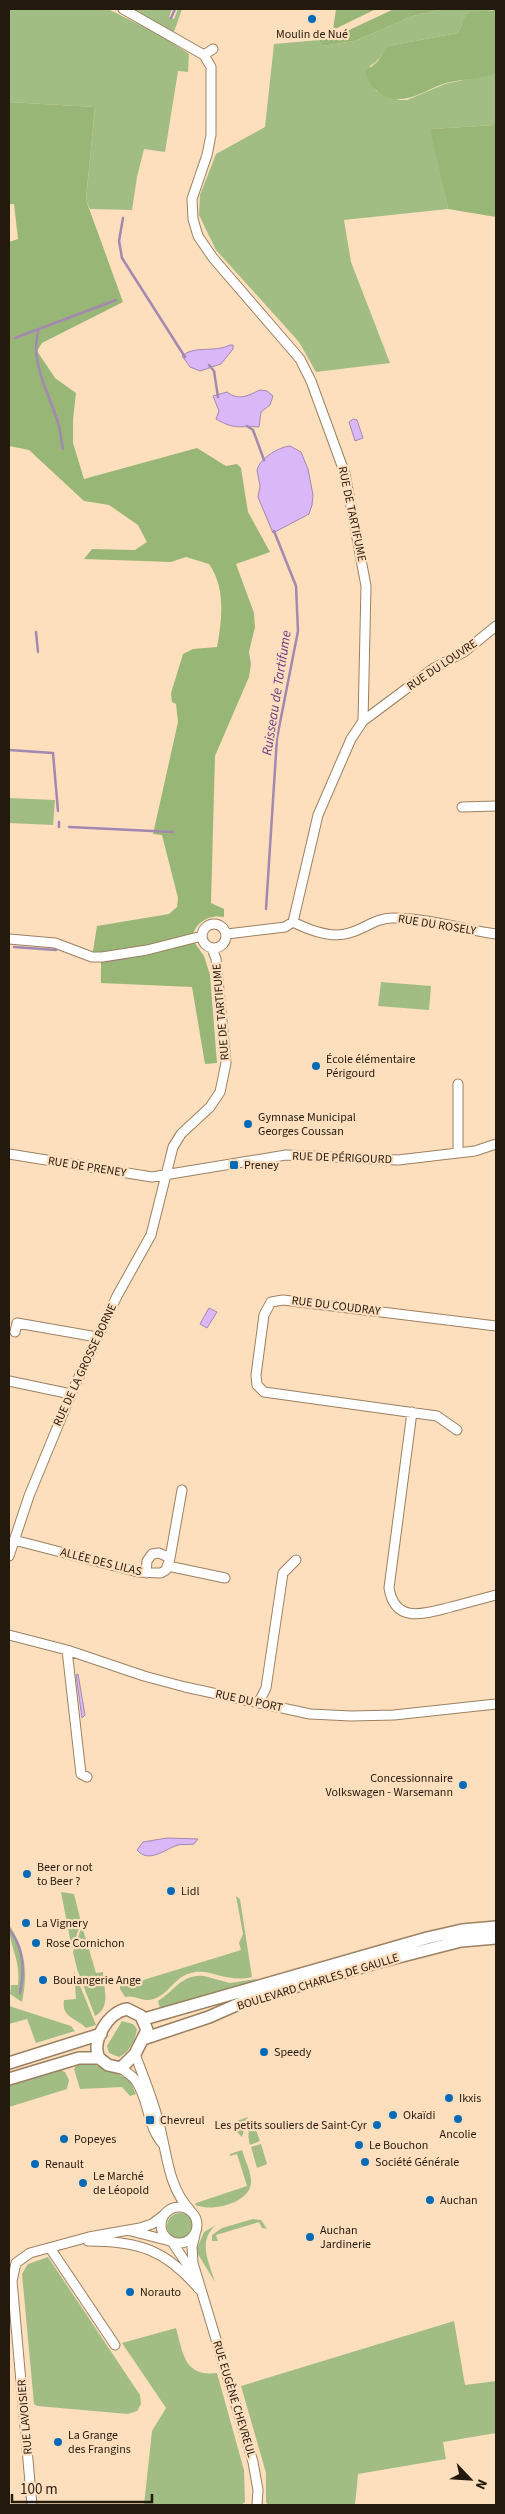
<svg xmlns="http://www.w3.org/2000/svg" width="505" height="2514" viewBox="0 0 505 2514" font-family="'Source Sans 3',sans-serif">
<rect width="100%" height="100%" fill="#fddfbe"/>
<path fill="#a1bd84" d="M9,9H108L160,35L189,54L188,72L178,71L165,152L144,149L137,177L132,210L90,209L86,200L95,107L9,102Z
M131,9H172L169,17L174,19L178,9H182L174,32Z
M443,9H494L462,24L458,33L393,45C383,50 381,60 370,66L376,91L399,100H407L445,84L496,73V125L431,129L448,209L344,220L351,262L390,363L316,372L299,342L216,250L199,215L200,195L216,154L265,127L274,44L319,40L322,46L355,41L413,16Z
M9,798L55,800L53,825L9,823Z
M381,982L431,986L429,1010L378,1006Z
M61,1892L74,1894L81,1922L72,1949Z
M236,1896L240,1899L252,1977C228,1983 214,1970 195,1972C173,1976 171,1993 154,1999C143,2003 135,1994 125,1997L120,1989V1979L124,1978L127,1985L241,1950L239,1943L243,1934Z
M9,1925C26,1949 28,1974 22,2002L10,1994L11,1985H18C21,1959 9,1947 9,1925Z
M82,1926L96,1973L103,1972C103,1987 112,2007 95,2016L77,1969L73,1952Z
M74,1971L96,2025L86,2028C77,2018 61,2018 64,2000L76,1999Z
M204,1976L230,1983L256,1979L259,1982L161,2012L158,2001C175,1991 181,1974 204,1976Z
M9,2006L71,2026L75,2031L36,2043L27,2019L9,2024Z
M122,2021L133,2024L137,2029C136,2039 128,2054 119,2057L109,2053L107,2046Z
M88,2062L129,2079L136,2094L130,2096L122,2087L80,2089L74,2069L77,2064Z
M58,2069L65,2072L69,2080L67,2089L9,2107V2085Z
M248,2117L242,2137L235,2130L223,2126Z
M257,2119L259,2125L255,2127L260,2141L250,2145C247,2135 248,2124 257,2119Z
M261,2144L267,2164L257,2168L251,2147Z
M242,2150C245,2160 252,2174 251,2184C248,2204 211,2212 195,2205L196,2203L247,2186L237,2154L230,2156V2154Z
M167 2226a13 13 0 1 1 26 0a13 13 0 1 1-26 0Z
M253,2219L261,2220L267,2229L262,2228L259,2222L216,2235L218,2241H212V2235L222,2228Z
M216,2225C197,2241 209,2262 215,2282L196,2251L204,2232Z
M48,2257L140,2395L141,2404L137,2411L128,2414L37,2406L34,2404L22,2274L28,2264Z
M454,2321L465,2385L496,2381V2433L443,2442L446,2459L358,2474L355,2505H268L266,2502V2473L241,2386Z
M176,2328C183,2353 184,2377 217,2373L244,2470L245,2502L241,2505H144L152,2431L166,2408L122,2343Z"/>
<path fill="#98b777" d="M336,9H376L333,30Z
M394,9H443L413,16L355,41L322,46L319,40L347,31Z
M494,9H496V73C481,79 463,79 446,83C423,90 397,113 374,88C369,83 366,78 366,71L377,62L387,48L393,45L458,33L465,17L470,12L492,11Z
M9,102L95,107L86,200L123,302L42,343L37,351L55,378L76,393L73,420V443L84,479L197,448L226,466L237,464L241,468L248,512L270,552L236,564L254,613L255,627L249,652L251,664L249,677L215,756L211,903L224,909V917C208,914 194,923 192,939L204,956L210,975L217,1063L205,1064L192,987L101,983V961L92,957L97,926L169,914L177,907L178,898L162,835L153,834L178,722L176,704L172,702L171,693L183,654L193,649L217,647C222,620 226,588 209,564L186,557L171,562L84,559L92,549L135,550L147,542L138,525L109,505L84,501L29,450L9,446V242L18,239L14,204H9Z
M496,125V217L448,209L430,129Z"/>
<path fill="#dab7f6" stroke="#a388b0" d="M230,345H233V349L221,364L200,371L190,367L182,356C194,345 215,353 230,345Z
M260,390L267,391L273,396L270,405L261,412L259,427C239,425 237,431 216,419L219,411L213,396L227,392C239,401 247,396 260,390Z
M353,419L357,420L363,438L355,441L349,422Z
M290,446L301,452L308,469L313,495L312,505L309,514L273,533L258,497L260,486L257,470C260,458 279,447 290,446Z
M209,1308L217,1312L207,1328L200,1324Z
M78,1674L85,1715L82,1718L76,1675Z
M167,1838L198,1839L194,1844C189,1845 183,1844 178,1845C165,1849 149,1864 137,1850L143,1842Z"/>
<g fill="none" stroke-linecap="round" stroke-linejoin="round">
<path stroke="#a388b0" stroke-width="2.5" d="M171,18L175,9
M123,218L119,241L122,258L185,357
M38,331C30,365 50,394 59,426C61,433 61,441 63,449
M15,338L116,300
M209,365L214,371L218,397
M247,426L253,430L264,460
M36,632L38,652
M9,750L53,753L58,811
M59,822V827
M69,827L173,832
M266,909L277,738L298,631L296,586L274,531
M14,947L56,950
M107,961L126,958
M9,1929C24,1948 25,1970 20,1993"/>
<g stroke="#9b8061" stroke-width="11">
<path id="minor" d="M123,9L204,55L211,67V135L207,155L192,199L193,219L198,236L213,258L300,359L311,381L345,474L366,586L363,721L351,739L318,815L293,922L285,927L227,934
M204,55L213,49
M363,721L434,668L464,652L496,626
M462,807L496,806
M293,922C309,930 331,939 349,933C365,929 375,918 393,918C427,918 462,929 496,934
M202 936a12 12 0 1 1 24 0a12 12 0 1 1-24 0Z
M9,939L55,943L92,957H102L147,950L202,936
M458,1084V1153
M9,1154L152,1177L286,1155L398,1160L475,1151L496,1144
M15,1332L17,1323L97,1337
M9,1381L71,1394
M412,1412L389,1588C395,1625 426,1613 451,1607C466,1603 481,1599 496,1595
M457,1430L437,1416L264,1392L257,1385L256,1375L264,1315L271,1302L283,1300L496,1326
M14,1540L138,1572L161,1573L166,1570L170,1558L182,1490
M9,1556L29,1496L71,1394L117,1296L151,1235L173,1147L181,1134L210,1107L220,1092L226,1063L216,959L212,948
M168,1566L225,1578
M146,1573L147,1561L152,1554L159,1553L170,1558
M9,1635L67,1650L144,1676L185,1687L310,1714L351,1716L394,1715L496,1704
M67,1650L81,1774L87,1777
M259,1702L266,1688L283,1573L296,1560
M135,2054C143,2076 152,2097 158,2120C167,2150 167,2186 190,2210
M121,2068C126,2072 133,2076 136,2081C149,2100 147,2125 162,2143
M161 2225a18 18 0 1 1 36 0a18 18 0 1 1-36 0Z
M131,2231L170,2241
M195,2235L192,2247L193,2263L253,2462L258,2490L257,2505
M88,2241C139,2241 166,2250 199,2289
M172,2242L193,2273
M50,2248L115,2345
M32,2505L12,2281L16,2263L30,2253L89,2237L140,2228L152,2224L164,2215"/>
</g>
<g stroke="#9b8061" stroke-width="14">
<path id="major" d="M127,2009L141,2016L147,2030L135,2054L121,2068L108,2065L99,2058C91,2041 108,2012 127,2009Z
M144,2019L427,1938L462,1930L496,1927
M143,2039L209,2017L243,2002L379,1962L461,1941L496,1938
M9,2063L101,2034
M9,2079L79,2058H99"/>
</g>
<use href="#minor" stroke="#fff" stroke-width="9"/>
<use href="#major" stroke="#fff" stroke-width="11"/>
</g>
<g fill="#006ab6" stroke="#fddfbe" stroke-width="2">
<circle cx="312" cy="19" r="5"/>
<circle cx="316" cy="1066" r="5"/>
<circle cx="248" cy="1124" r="5"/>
<rect x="229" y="1160" width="10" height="10" rx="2.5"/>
<circle cx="463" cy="1785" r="5"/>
<circle cx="27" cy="1874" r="5"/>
<circle cx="171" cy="1891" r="5"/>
<circle cx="26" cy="1923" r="5"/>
<circle cx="36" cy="1943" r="5"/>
<circle cx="43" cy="1980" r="5"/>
<circle cx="264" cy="2052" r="5"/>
<circle cx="449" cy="2098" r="5"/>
<circle cx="393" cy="2115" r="5"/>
<circle cx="458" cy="2119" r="5"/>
<rect x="145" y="2115" width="10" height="10" rx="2.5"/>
<circle cx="377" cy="2125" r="5"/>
<circle cx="64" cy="2139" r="5"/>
<circle cx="359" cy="2145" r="5"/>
<circle cx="365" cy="2162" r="5"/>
<circle cx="35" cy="2164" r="5"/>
<circle cx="83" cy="2183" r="5"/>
<circle cx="430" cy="2200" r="5"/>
<circle cx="310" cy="2237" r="5"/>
<circle cx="130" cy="2292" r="5"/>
<circle cx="58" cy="2442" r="5"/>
</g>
<g text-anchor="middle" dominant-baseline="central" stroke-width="4.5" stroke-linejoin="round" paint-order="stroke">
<g font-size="12" fill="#23190d" stroke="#fddfbe" text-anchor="start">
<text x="312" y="34" text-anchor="middle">Moulin de Nué</text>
<text x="326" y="1059">École élémentaire<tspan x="326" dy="14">Périgourd</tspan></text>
<text x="258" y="1117">Gymnase Municipal<tspan x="258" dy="14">Georges Coussan</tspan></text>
<text x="244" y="1165">Preney</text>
<text x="453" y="1778" text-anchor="end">Concessionnaire<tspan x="453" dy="14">Volkswagen - Warsemann</tspan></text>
<text x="37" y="1867">Beer or not<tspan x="37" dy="14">to Beer ?</tspan></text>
<text x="181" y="1891">Lidl</text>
<text x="36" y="1923">La Vignery</text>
<text x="46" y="1943">Rose Cornichon</text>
<text x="53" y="1980">Boulangerie Ange</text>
<text x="274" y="2052">Speedy</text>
<text x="459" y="2098">Ikxis</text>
<text x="403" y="2115">Okaïdi</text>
<text x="160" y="2120">Chevreul</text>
<text x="367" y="2125" text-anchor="end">Les petits souliers de Saint-Cyr</text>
<text x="458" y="2134" text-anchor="middle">Ancolie</text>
<text x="74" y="2139">Popeyes</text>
<text x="369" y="2145">Le Bouchon</text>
<text x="375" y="2162">Société Générale</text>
<text x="45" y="2164">Renault</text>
<text x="93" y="2176">Le Marché<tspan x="93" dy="14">de Léopold</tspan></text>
<text x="440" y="2200">Auchan</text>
<text x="320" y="2230">Auchan<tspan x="320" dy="14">Jardinerie</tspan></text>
<text x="140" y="2292">Norauto</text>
<text x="68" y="2435">La Grange<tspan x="68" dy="14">des Frangins</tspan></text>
</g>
<g font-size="12" fill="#23190d" stroke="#fddfbe">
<text transform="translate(352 514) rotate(78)">RUE DE TARTIFUME</text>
<text transform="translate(442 665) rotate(-34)">RUE DU LOUVRE</text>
<text transform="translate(437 925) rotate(9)">RUE DU ROSELY</text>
<text transform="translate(221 1012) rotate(-95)">RUE DE TARTIFUME</text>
<text transform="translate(342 1158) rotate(2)">RUE DE PÉRIGOURD</text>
<text transform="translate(87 1167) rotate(9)">RUE DE PRENEY</text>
<text transform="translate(336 1306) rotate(7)">RUE DU COUDRAY</text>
<text transform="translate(85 1365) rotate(-65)">RUE DE LA GROSSE BORNE</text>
<text transform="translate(101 1562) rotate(14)">ALLÉE DES LILAS</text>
<text transform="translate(249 1701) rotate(12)">RUE DU PORT</text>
<text transform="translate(318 1982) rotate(-17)">BOULEVARD CHARLES DE GAULLE</text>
<text transform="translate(234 2399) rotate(73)">RUE EUGÈNE CHEVREUL</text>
<text transform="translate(25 2417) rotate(-95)">RUE LAVOISIER</text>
</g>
<g font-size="14" font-style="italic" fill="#653a84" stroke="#fddfbe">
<text transform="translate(277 693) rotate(-81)">Ruisseau de Tartifume</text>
</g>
</g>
<rect width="505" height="2514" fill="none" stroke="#23190d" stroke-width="20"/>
<g transform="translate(470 2479) rotate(115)" stroke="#fddfbe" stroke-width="4" paint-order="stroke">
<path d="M0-4L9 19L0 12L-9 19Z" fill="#23190d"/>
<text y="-8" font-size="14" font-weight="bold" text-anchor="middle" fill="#23190d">N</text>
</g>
<path d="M12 2494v8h140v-8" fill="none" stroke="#23190d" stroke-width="2.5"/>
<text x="20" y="2494" font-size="15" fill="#23190d" stroke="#fddfbe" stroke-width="4" paint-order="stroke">100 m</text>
</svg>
